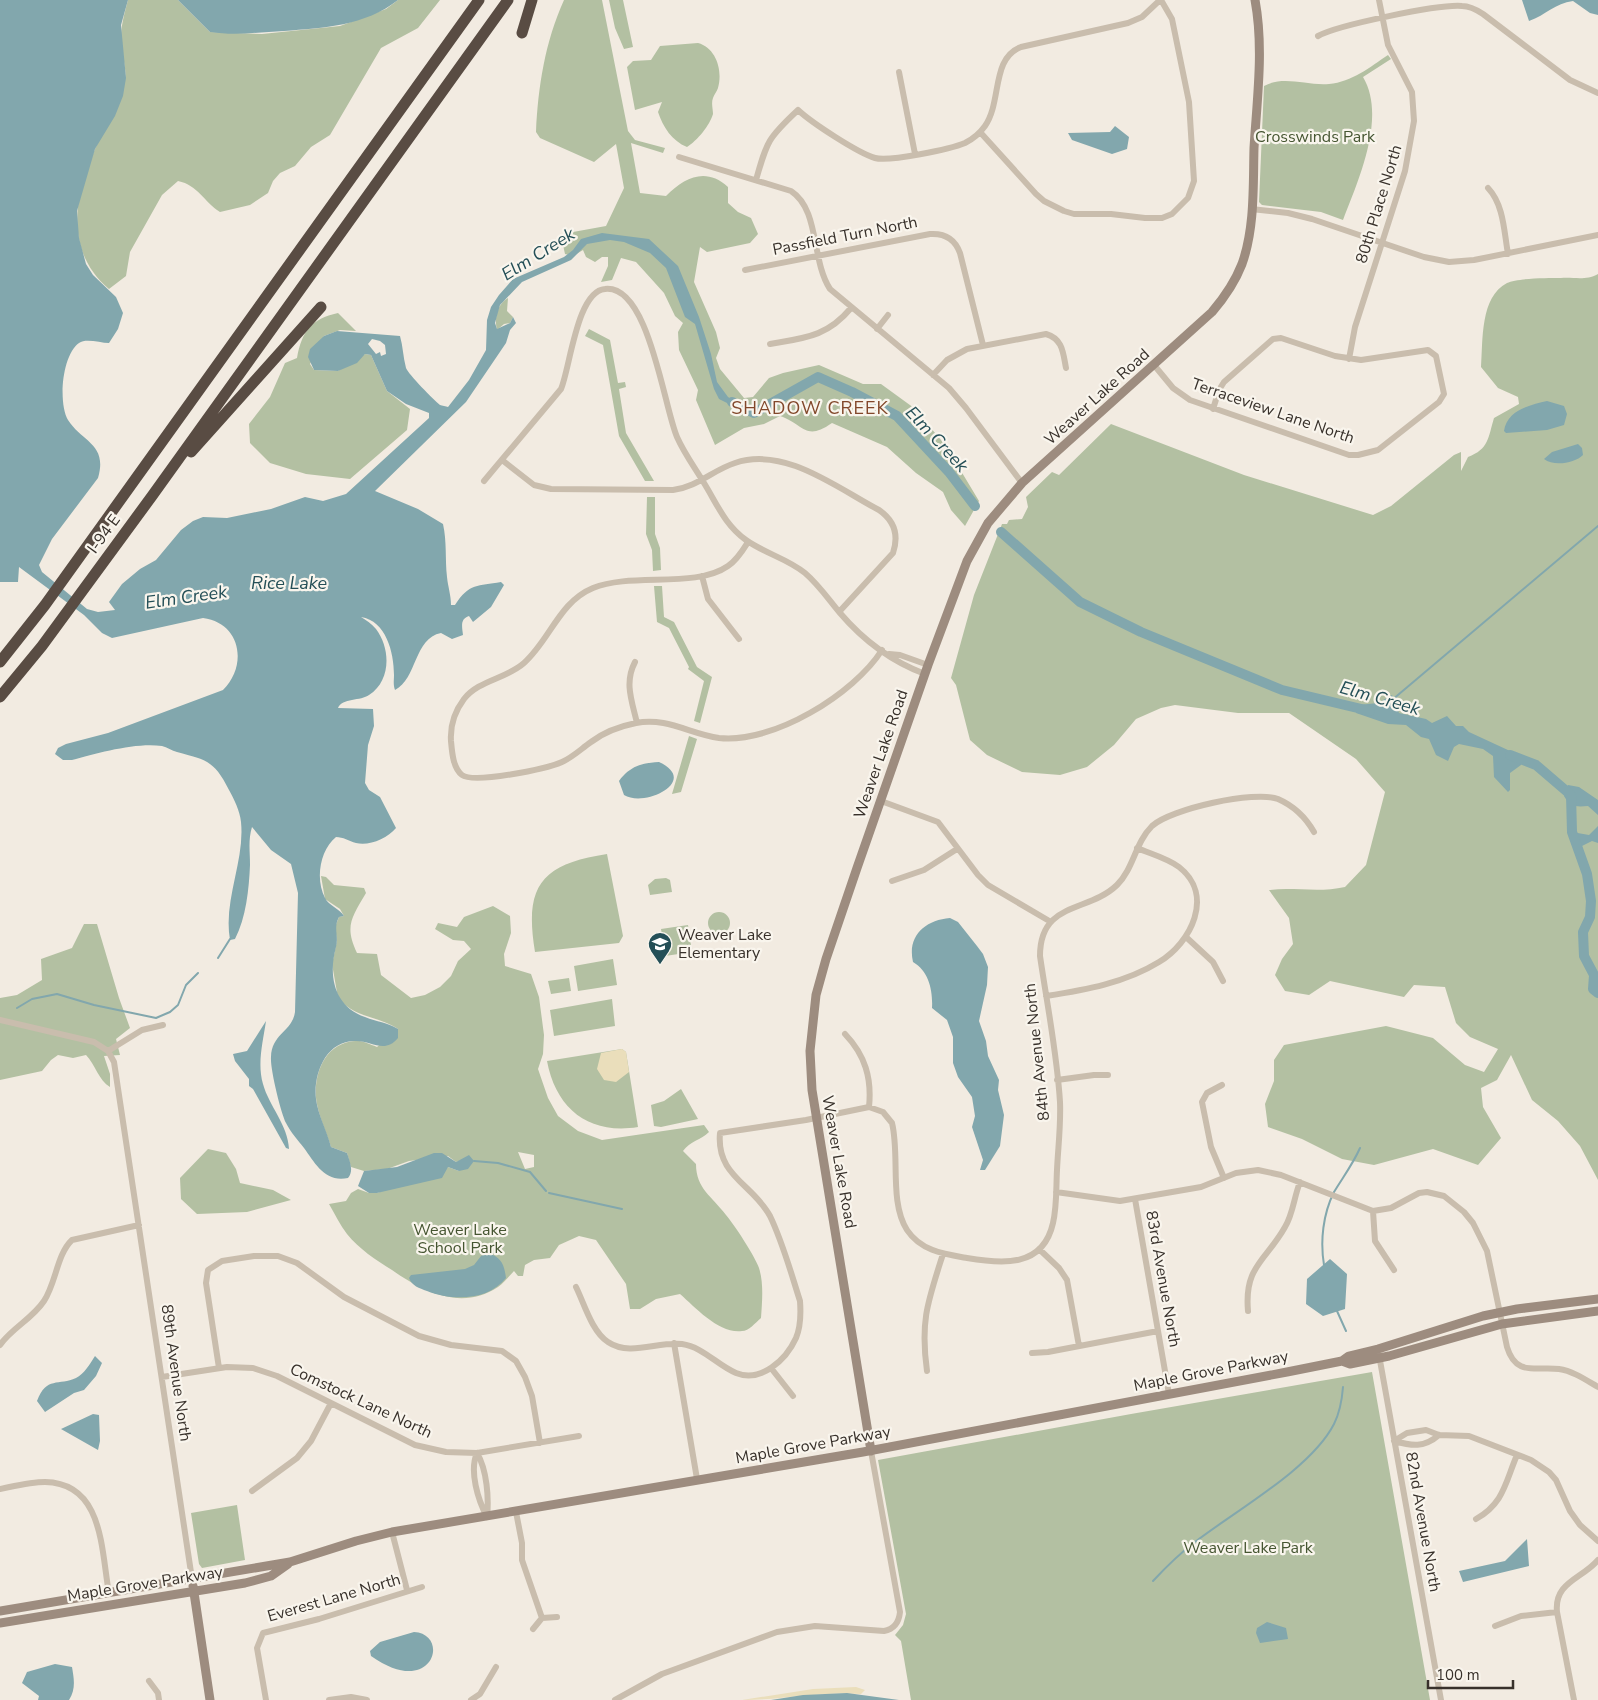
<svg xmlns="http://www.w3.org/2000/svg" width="1598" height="1700" viewBox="0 0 1598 1700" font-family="'Nunito Sans',sans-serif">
<rect width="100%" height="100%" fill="#f2ebe1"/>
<path fill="#b3c0a2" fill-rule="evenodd" d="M128,0H178L210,32L262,34L340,26L386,9L398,0H440L418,28L381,48L330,135L311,147L295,166L280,173L273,181L268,193L250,205L220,212C204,202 198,185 178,181L162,195L130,252L126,276L109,289C65,252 73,197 95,149C105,127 120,103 125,79C127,70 122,55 121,45C120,29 124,15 128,0Z
M564,0H602L628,131L635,140L665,148L663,153L631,143L640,193L666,196C685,177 706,167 728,187V203L738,212L751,218L758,234L750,243L707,252L700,247L694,282L716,332L720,348L716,358L720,369L744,398L753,397L769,378L783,373L819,365L863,384H881L914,408L946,446L979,501L965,526L951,510L943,492L916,473L887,447L832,423C805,442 804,424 780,416L764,424L744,428L715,445L696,400L698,390L679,350L678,332L683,323L675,316L664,293L636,262L621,258L612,280L601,282L608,266V257H602L595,262L586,257L583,250L573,256L565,254L563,245L573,232L606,226L624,188L616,144L594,162L540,138L536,132C538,87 545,42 564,0Z
M609,0H623L633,47L624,49L615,28Z
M698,43C716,48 723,70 718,88C717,91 714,95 713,98C711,103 713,109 713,114C710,125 697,141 687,147C672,141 663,127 658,112L662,102L635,110L627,67L633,61L651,60L660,46Z
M1388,55L1391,59L1363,77C1387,117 1358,181 1343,220L1321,212L1262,205L1259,202L1264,86C1284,75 1307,86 1329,84C1352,82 1370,67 1388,55Z
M1598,274V1180L1580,1146L1558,1121L1532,1100L1511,1055L1497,1080L1481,1088L1483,1107L1501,1138L1478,1165L1433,1149L1374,1165L1342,1159L1302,1139L1268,1127L1265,1104L1274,1081V1060L1284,1045L1386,1026L1433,1038L1465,1065L1484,1072L1498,1049L1470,1037L1456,1023L1445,987L1414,985L1404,997L1330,981L1309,995L1285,991L1275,975L1282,959L1293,944L1289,918L1269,890C1294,887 1319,893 1345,887L1366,865L1385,792L1356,759L1289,713H1238L1175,705L1161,708L1136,719L1114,745L1087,767L1060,775L1022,772L987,755L970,740L956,685L951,678L974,595L1002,524H1007L1009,520L1022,519L1028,507L1026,497L1052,472L1059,475L1111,424L1244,475L1373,515L1391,506L1454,455L1461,452V471L1468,457C1489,449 1488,438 1494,418L1519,404L1518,397L1498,388L1481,367C1483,340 1480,297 1507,283C1517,278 1548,278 1561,278C1575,277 1585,281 1598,274Z
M508,298L507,311L513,317L510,323L504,324L497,330C494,319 497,304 508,298Z
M338,313L356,331L340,330L324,336L310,364L314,370L338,371L365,354L371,355L387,391L410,409L407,430L350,479L306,474L270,463L250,443L249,424L270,397L285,363L297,358C302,331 311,319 338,313Z
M589,329L610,340L618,383L625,382L626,387L619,389L626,433L654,481H645L619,436L603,345L585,336Z
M647,497H655V534L660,548L661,570L653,571L652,550L646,534Z
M654,586H662L664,617L674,622L697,667L712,677L700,723L694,721L704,681L688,669L689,667L669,628L657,622Z
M689,736L697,739L681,792L672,794Z
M607,854L623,936L619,943L535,952C524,886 541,864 607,854Z
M321,876L326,877L334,885L364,888L366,893C352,917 344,926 357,953L377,954L381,975L411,998L425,995L440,987L451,976L458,961L471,949L464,941L453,940L435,929L438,923L457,927L464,917L493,906L510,916L511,933L504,954L505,966L531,974L539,997L544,1035L543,1054L538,1069L548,1098L558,1116L578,1131L602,1140L704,1125L709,1132C701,1140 690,1141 683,1151L696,1164C696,1189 712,1196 726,1215C734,1224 756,1258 759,1268C764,1284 762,1302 761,1318C755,1323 749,1331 742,1331C719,1334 696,1308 680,1294L656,1299L640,1309H630L626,1284L596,1240L579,1236L559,1245L550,1258L534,1260L525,1265L523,1276H518L514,1271C509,1276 504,1283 498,1287C462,1311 423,1292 392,1270C376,1260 359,1249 347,1234C340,1225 335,1214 329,1204L346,1201L351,1193L358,1189L369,1193H377L448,1167L459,1171L465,1159L456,1162L448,1156L409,1161L387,1169L364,1171L351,1167L347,1153L331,1147C326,1131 318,1115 316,1098C314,1073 325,1043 355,1041C362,1040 371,1045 377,1047L398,1029C377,1015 356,1019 338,998L332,964L337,941L335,927L339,917L344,916L340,909L325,899ZM518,1152L534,1155V1167L525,1169Z
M666,878L670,880L672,892L650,895L648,885L655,879Z
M708 923a11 11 0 1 1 22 0a11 11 0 1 1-22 0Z
M84,924H97L119,998L130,1028L116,1039L120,1055L104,1056L110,1074V1087C99,1081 95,1064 86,1055L73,1058L58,1055L51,1060L42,1071L0,1080V998L17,995L42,980L41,959L72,948Z
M688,925L692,952L665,956L661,929Z
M613,959L617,985L578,991L574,966Z
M569,978L571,991L551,994L548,981Z
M612,999L615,1026L554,1036L550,1010Z
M622,1049L626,1052L638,1127C589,1135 556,1109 547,1061Z
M681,1089L698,1119L661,1127L654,1126L651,1105L664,1101Z
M208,1149L226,1153L236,1169L240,1183L273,1190L291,1200L247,1212L197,1214L181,1199L180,1178Z
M1372,1372L1430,1700H911L901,1641L895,1635L903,1625L906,1614L878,1460L1131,1414Z
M237,1505L245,1560L202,1568L199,1564L191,1513Z"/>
<path fill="#eadebb" d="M622,1049L626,1052L629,1072L616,1082L604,1080L597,1069L601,1053Z
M856,1687L865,1690L861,1694C821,1691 782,1700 742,1700L813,1689Z"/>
<path fill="#82a7ad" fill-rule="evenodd" d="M0,0H128L121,25L126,78L123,96L115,116L95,149L77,211L79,238L86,264L93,275L116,297L123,313L118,329L109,343C100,343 86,338 79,343C62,355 58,403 68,420C82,442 108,444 98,478L52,539L39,565L42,572L87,609L98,612L115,610L109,602L122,584L140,569L156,560L181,530L193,521L203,517L227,518L271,509L305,497L323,501L346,494L429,418V413L406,404L387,391L371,355L365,354L357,363L338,371L314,370L308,357L310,349L324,336L337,331L400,336C403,346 403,357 406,368C408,374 434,400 440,405C442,406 446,406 448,407L469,380L486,350L487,320L491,307L499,295L513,279L564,257L573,250L581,239L602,233L649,239L678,266L699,317L711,354L717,382L728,397L744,407L743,411L719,399L714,389L695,324L685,317L666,268L650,253L624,242L610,240L587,244L571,260L522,282L500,305L495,323L497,329L510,323L513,317L516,323L510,330L506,343L466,402L375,491L418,509L443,524C447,542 445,559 447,577C448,587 451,595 451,605H455C469,583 478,586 501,582L504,585L491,607L473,622L469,616C460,619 462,626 463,635L452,639L441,633C414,638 417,679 395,690C393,684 394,681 394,675C394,652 386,621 361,617C366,620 372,624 376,629C391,649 391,681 369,695C361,701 342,698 338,708L373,709L374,726L368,745L365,783L369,790L380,797L396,828C387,839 369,846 356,843C349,841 343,837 336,837C320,850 315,879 325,898C329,906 339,908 344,916L339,917C333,928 339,936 336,947C328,976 334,1006 365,1017C377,1022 387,1022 398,1029V1038C385,1054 372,1041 356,1041C326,1040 313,1074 316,1099C318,1115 327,1131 331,1147L347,1153C350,1162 354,1171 348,1178C325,1183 315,1163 304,1148C298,1140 291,1133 286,1123C281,1113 270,1069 271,1057C272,1033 292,1032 295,1012L298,893L291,864L271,850L252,827C248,840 250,851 250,865C249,889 246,918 235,939L230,940C223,900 245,861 241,822C240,811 234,799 229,790C214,760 206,760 177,752C172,751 167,747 162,746C137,742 97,753 72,760H63L55,754L58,748L66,744L108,733L223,690C248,665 241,623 203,618L112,638L102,633L84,615L19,567L18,582H0ZM372,339L380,341L385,345L386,354L381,356L380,352L376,354L368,344Z
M178,0H398C365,26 323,28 284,31C258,32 236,36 210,32Z
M1522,0H1598V15L1590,13L1573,1C1555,3 1546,15 1529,21Z
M1115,126L1129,137L1127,149L1112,154L1072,140L1068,133L1110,132Z
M1547,401L1564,406L1567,414L1564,425L1547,430L1506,433L1504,431C1507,410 1530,405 1547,401Z
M1578,444L1582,448L1583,455C1575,463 1554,467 1544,459L1552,452Z
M1392,695L1399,713L1426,719L1432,723L1447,716L1456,726H1463L1469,732L1523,757L1521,765L1510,773V790L1508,792L1494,777L1493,756L1483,749L1459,744L1454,747L1448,761L1436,755L1429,739L1421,737L1406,725L1388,724L1356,713L1358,705L1378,703Z
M659,762C700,781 645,808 624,795L619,781C630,766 642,763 659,762Z
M1568,785L1579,787L1598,800V815L1588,806C1576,807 1570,807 1564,796Z
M1598,826V843L1592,841L1578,848L1572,832L1589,835Z
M950,918L958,922L977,946L983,954L988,967L987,985L979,1021L986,1041L988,1056L999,1080L998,1090L1004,1115L1000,1146L985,1170H980L983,1160L972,1127L975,1116L972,1097L958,1077L953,1063V1037L947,1020L932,1008C933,991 929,971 913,962C907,936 925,920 950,918Z
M266,1021C263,1042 257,1063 263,1084C269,1106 288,1125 289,1149L286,1148L253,1089L249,1086V1079L235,1061L233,1054L247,1051Z
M434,1153H442L456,1162L469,1155L474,1161L468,1169L459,1171L448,1167L442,1178L377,1193H369L358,1186L364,1171L397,1167Z
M488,1253C502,1258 504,1264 506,1278C488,1301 452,1301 427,1291C419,1288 412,1286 409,1278L411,1275L465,1269L474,1265L481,1256Z
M1330,1259L1347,1274L1345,1309L1323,1316L1306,1304L1307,1279Z
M95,1356L102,1363L96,1376L84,1390L74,1393L45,1412L37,1401C46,1376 59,1386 76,1378C84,1374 90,1364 95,1356Z
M93,1414L99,1415L100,1441L98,1450L61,1429Z
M1527,1539L1529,1566L1463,1582L1459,1571L1505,1561Z
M1267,1622L1286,1628L1288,1639L1260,1643L1256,1633L1257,1628Z
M414,1632C451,1634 433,1700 371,1656L370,1651L380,1642Z
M55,1664L72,1667C74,1679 76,1689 69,1700H38L39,1696L22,1683L27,1672Z
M847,1693L899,1700H771L803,1695Z"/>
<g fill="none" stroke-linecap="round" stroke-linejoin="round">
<path stroke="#82a7ad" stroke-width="2" d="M1392,700L1598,526
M218,958L230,939
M17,1008L32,999L57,994L94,1005L156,1018L170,1012L178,1005L186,985L198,973
M474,1161L498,1163L530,1172L546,1191
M549,1193L622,1209
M1324,1265C1320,1241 1323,1214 1334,1192C1343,1177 1353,1164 1360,1148
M1337,1311L1346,1331
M1153,1581C1166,1567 1179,1554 1195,1542C1235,1511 1311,1469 1334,1424C1340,1412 1342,1400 1343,1387"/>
<path stroke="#82a7ad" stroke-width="10" d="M732,402L754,413L818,377L852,392L897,416L949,472L975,506
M1001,532L1080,602L1141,632L1282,690L1370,711
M1510,755L1536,765L1571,795L1572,832L1587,874L1591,901L1590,917L1583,932L1584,956L1594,975L1593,989L1598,993"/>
<path stroke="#c9bdad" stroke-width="6" d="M1318,36C1338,25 1439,4 1462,6C1470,6 1477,10 1483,14L1570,80L1598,93
M899,72L915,154
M980,132L1036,194L1044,201L1064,211L1074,214H1111L1145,218H1162L1172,214L1188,198L1194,181L1189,102L1172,19L1161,0
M679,157L791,191C820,210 811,260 830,289L949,388L966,408L1022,483
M756,180C767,141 768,138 798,110C812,123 858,153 875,158C889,162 951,149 965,143C973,139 980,133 985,126C1002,102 991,58 1021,47L1128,23L1142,17L1160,0
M1488,188C1504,205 1504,232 1508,254
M1251,209L1288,213L1312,219L1424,257L1449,262L1474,260L1598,235
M745,270L930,234C945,233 955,239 960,253L983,345
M877,329L888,315
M770,344C804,338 827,337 851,308
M1349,359L1355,327L1405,171L1414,121L1412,92L1388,45L1379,0
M1154,365L1173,388L1190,400L1349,455H1358L1378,450L1439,402L1444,394L1436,356L1428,350L1361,360L1335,356L1281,338L1273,339L1224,382L1219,390L1213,409
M933,375L947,360L967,349L1046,334C1063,339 1063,353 1066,368
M502,460L534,485L551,489L673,490C697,487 713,470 735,463C785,446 837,488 879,510C895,521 899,535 893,553L839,612
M484,481L561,389C570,368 577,291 605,289C649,284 664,408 677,437C684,453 695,468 704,483C717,504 725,525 746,540C764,553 788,559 805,573C819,585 829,600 840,613C863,640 893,662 925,674
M748,542C743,550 737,560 728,566C695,589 632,572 593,588C559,602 550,640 524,663C506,679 479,680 464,699C455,711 450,726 451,741C452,752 453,768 462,775C474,784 546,769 562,762C573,757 581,749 591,742C604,732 621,726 636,723C667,717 690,734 719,738C773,744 854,694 882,650
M702,576L708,599L739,639
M889,654L900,655L928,665
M635,662C624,683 632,701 637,723
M881,801L938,822L978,875L988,885L1051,922
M892,881L924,870L957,849
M1186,937L1213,962L1223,981
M1046,996C1085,990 1125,983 1159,962C1191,943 1215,895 1179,867C1167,858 1151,854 1137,848
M0,1020L94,1042L108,1051L114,1062L192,1579
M845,1034C865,1055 872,1078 869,1107
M108,1051L142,1030L163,1025
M1057,1080L1094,1075H1108
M1222,1085L1207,1093L1202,1102L1211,1147L1224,1178
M1056,1192L1120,1201L1201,1187L1236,1173L1258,1170L1281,1175L1373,1211L1391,1208L1419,1193L1427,1192L1444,1196L1464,1212L1473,1223L1487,1251L1507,1347C1516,1377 1536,1366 1559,1369C1573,1371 1586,1380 1598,1387
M1135,1199L1169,1394
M1373,1211L1375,1241L1394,1270
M1039,1249L1059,1268L1067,1280L1079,1346
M576,1287C584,1303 592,1332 608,1342C630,1357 658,1341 682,1344C703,1347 717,1365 736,1373C761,1383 786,1360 796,1338C801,1326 801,1314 800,1301C791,1273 783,1243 770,1216C753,1184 716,1176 720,1133L806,1120L869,1107L883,1112L892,1123C900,1155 889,1202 907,1230C921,1251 944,1254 967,1258C1002,1264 1043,1268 1053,1223C1057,1206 1056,1188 1057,1170C1058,1148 1061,1125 1060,1102C1057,1053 1047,1004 1040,956C1040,901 1088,913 1117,885C1134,868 1135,843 1152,826C1170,809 1255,790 1278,799C1294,806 1306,818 1314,832
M1248,1311C1244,1266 1266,1261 1285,1227C1293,1214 1294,1197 1300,1182
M674,1343L697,1479
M0,1345C12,1328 32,1319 44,1301C56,1283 57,1254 72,1240L139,1225
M1032,1353L1048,1352L1158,1331
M1379,1355L1441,1700
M219,1368L206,1283L208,1270L222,1261L254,1256H278L297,1263L344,1297L419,1336L451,1345L502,1351L516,1361L525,1377L532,1396L540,1443
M771,1368L793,1396
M927,1371C920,1321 928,1301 943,1254
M162,1377L227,1367L253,1368L277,1376L415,1445L446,1452L477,1453L579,1436
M1394,1441L1407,1433L1426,1430L1439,1435L1469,1436L1531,1460L1549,1472L1556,1480L1570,1511L1580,1525L1598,1541
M1394,1441C1412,1446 1424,1448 1439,1435
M477,1453C469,1471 478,1500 487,1517
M477,1453C487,1470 489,1498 487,1517
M0,1489C15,1486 31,1482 45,1482C104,1483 101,1551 109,1593
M252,1491L297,1458L311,1441L330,1405
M516,1512L522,1543V1560L542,1618L533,1629
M1476,1519C1504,1503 1505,1483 1517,1455
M392,1532L407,1590
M542,1618L557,1617
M1495,1626L1521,1616L1557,1612
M149,1681L158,1693L159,1700
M266,1700L257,1648L263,1633L319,1619L422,1587
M329,1700L351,1697L367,1700
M471,1700L480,1694L496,1667
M615,1700L662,1674L777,1632L815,1626L884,1631C895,1629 899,1622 900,1612L871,1451
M1574,1700L1557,1612C1554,1582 1582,1579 1598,1560"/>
<path stroke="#9d8c7f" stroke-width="9" d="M1342,1361L1350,1364L1389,1356L1502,1324L1598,1311
M871,1451L812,1090L810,1051L816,995L826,959L857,868L928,665L967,561L988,523L1022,483L1212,312C1224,298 1235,282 1242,264C1255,228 1253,185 1254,148C1257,99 1264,48 1255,0
M193,1586L210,1700
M0,1611L290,1562L356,1541L392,1532L863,1452L1287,1372L1342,1361L1349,1356L1378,1349L1483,1316L1517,1309L1598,1299
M0,1623L245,1583L271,1576L288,1564"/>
<path stroke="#594c43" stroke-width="11" d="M522,33L532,0
M191,452L321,307
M0,662L45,605L479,0
M0,697L42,646L152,496L508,0"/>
</g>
<defs>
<g id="school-pin" transform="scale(1.25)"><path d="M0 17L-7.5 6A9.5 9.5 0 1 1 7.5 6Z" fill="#244f57" stroke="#f9f5ed"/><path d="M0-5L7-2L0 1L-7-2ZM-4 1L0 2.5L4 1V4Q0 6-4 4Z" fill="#fff"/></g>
</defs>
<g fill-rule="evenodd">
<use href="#school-pin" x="660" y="944"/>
</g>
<g text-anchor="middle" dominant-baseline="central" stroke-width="4.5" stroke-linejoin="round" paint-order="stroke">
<g font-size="16" fill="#455531" stroke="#f9f5ed">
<text x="1315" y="137">Crosswinds Park</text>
<text x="460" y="1230">Weaver Lake<tspan x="460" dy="18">School Park</tspan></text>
<text x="1248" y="1548">Weaver Lake Park</text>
</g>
<g font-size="16" fill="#38312b" stroke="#f9f5ed">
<text transform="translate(1379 204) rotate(-73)">80th Place North</text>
<text transform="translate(845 236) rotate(-11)">Passfield Turn North</text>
<text transform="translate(1097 397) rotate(-42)">Weaver Lake Road</text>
<text transform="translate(1273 411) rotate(19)">Terraceview Lane North</text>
<text transform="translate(104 534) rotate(-54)">I-94 E</text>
<text transform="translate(881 754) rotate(-71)">Weaver Lake Road</text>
<text transform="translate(1037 1052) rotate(-96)">84th Avenue North</text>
<text transform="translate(839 1162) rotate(80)">Weaver Lake Road</text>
<text transform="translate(1163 1279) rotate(80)">83rd Avenue North</text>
<text transform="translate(1211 1371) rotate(-11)">Maple Grove Parkway</text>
<text transform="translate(176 1373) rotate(82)">89th Avenue North</text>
<text transform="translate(361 1401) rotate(25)">Comstock Lane North</text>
<text transform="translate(813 1445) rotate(-10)">Maple Grove Parkway</text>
<text transform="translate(1423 1522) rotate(80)">82nd Avenue North</text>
<text transform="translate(145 1584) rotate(-9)">Maple Grove Parkway</text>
<text transform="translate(334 1598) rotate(-16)">Everest Lane North</text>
</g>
<g font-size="16" fill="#38312b" stroke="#f9f5ed" text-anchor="start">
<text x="678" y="935">Weaver Lake<tspan x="678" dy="18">Elementary</tspan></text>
</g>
<g font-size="18" font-style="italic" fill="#244f57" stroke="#f9f5ed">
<text transform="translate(538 254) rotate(-32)">Elm Creek</text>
<text transform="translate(937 439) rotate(47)">Elm Creek</text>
<text x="289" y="583">Rice Lake</text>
<text transform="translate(186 597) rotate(-8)">Elm Creek</text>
<text transform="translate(1380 698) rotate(16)">Elm Creek</text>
</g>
<g font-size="18" letter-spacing="1" fill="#82472a" stroke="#f9f5ed">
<text x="810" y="408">SHADOW CREEK</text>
</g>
</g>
<path d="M1428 1680v8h85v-8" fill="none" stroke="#38312b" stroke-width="2.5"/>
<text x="1436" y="1680" font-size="15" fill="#38312b" stroke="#f9f5ed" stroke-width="4" paint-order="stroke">100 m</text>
</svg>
